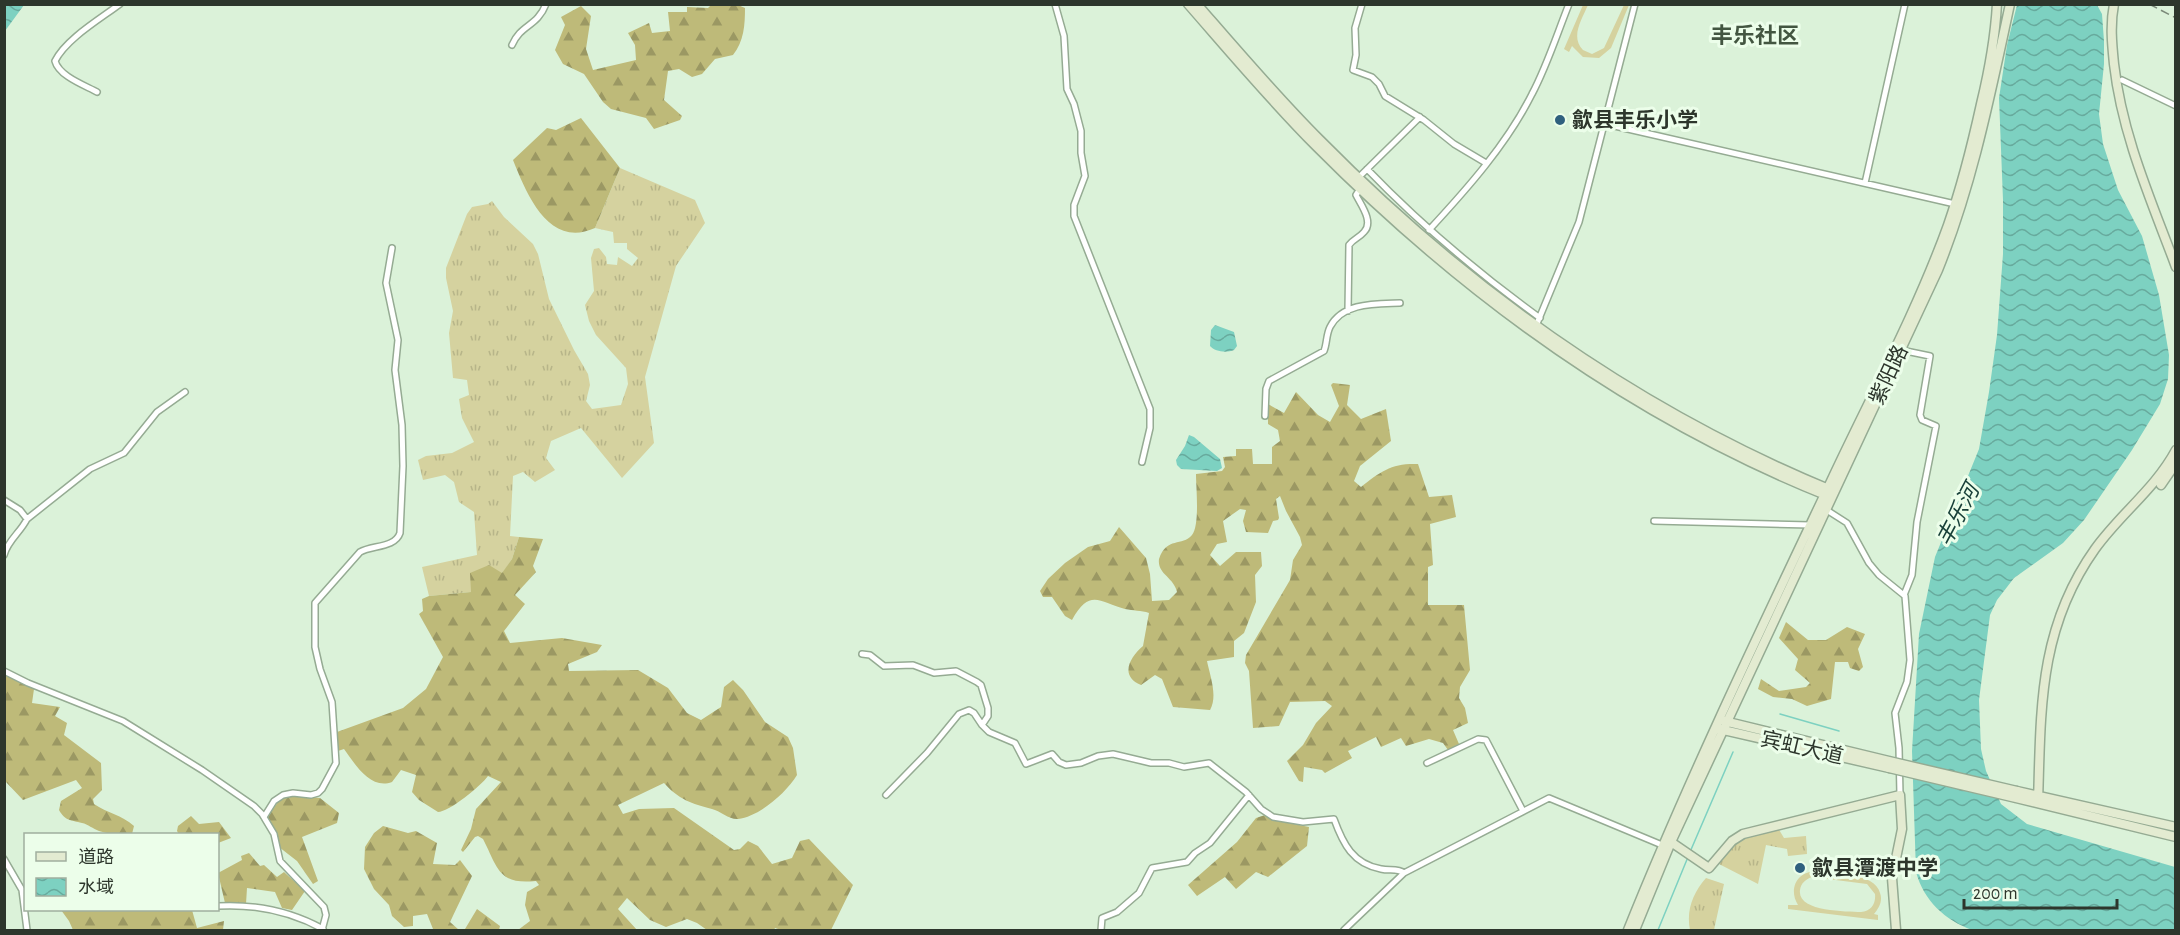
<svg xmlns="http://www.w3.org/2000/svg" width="2180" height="935" viewBox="0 0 2180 935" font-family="'Alegreya Sans','Noto Sans SC',sans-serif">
<defs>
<pattern id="grass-tufts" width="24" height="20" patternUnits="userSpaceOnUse" patternTransform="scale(1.5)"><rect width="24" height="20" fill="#d5d29f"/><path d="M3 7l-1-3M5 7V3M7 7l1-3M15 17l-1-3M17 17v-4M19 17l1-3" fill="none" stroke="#b7b589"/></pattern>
<pattern id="forest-firs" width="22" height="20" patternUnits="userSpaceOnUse" patternTransform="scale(1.5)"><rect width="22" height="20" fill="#beba79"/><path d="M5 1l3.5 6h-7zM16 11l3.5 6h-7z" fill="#9b9863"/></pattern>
<pattern id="water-waves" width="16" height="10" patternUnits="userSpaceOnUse" patternTransform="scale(1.5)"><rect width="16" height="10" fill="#7dd1c1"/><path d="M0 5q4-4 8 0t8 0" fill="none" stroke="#67aa9d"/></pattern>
</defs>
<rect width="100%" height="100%" fill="#dbf2d9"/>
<path fill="url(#grass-tufts)" d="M620,168L695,200L705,223L676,266L645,377L654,443L622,478L581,428L551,441L546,458L555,470L535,482L523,472L513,476L510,536L519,537L512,559L502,574L471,592L429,596L422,567L477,555L474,512L459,502L454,482L445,475L423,480L418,460L426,456L452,453L474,442L462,418L459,399L469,395L467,380L453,378L449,333L453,311L446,278V268L467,214L472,207L488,204L492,201L504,217L533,244L538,254L549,299L574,350L588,374L590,385L586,401L592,409L621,405L628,384L626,368L596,335L589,321L585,305L594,291L591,258L594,249L599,248L606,257L607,264L617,265L618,257L632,266L638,258L627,249V243H614L613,232L595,228Z
M1778,828L1784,838L1806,836L1807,854L1788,856L1787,849L1766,845L1758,884L1719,864C1728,837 1754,834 1778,828Z
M1706,878L1724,884L1714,930H1690C1686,910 1693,893 1706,878Z"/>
<path fill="url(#forest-firs)" d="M711,5H738L745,8C745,25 744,41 733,55L715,59L702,74L692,77L679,69L668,71L664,100L682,116L680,120L654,129L646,118L611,109L603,102L584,74L563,64L555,50L565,25L561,17L581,6L591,16L586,49L593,70L636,60L635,45L628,33L649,23L652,33L670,31L668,12H687V7L708,8Z
M581,118L620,168L595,228C549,249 527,195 513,160L547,128L556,130Z
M1333,383L1350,385L1347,405L1361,419L1386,409L1391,441L1360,466L1354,481L1361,487C1381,471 1392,463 1418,464L1429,497L1452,495L1456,517L1430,524L1433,565L1428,567V605H1464L1470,670L1460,687L1459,698L1465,708L1468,723L1453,730L1459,744L1448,750L1443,743L1429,739L1406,746L1401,738L1381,747L1376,737L1348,751L1352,758L1325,773L1322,770L1304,767L1303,782L1299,781L1287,761L1303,745L1316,723L1332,706L1325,701L1290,702L1279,726L1253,728L1249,671L1245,663L1246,655L1290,580L1293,560L1302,545L1300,537L1286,511L1280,496L1276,499L1279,518L1278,520L1273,521L1268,533L1246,532L1243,521L1246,510L1240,509L1223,521L1227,542L1217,544L1210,555L1220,566L1236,552H1261L1262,566L1255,575L1256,602L1244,633L1234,641V657L1207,661C1210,676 1218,696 1210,710L1173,707L1162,679L1155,675L1141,685C1119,676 1130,657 1143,646L1149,613C1141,610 1133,611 1125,609C1099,602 1090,588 1072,620L1065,616L1052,597H1043L1040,591L1048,579L1065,563L1088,547L1110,541L1119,527L1146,558L1150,574L1152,601L1169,600L1177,592C1174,577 1157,574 1159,559C1167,536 1182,547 1192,535C1200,525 1196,488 1196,474L1222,471L1225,467L1223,457L1236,456V449H1252L1253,464H1272V447L1280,441L1278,430L1268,424V404L1284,413L1296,392L1318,415L1330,422L1339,406L1331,385Z
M519,537L543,539L533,566L536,572L515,595L525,604L504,631L510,643L562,638L602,645L597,652L568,664L569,671L638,670L668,688L687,713L701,720L721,707L724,687L733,680L743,690L765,722L788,737L793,748L797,775C786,793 760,816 738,819C730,820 720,811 712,809C692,804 678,799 664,783L618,805L623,814L639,809L674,808L734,850L740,849L748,841L758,846L772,864L792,858L800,841L809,839L853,885L831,930H781L775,928L774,930H707L697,923L687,919L666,927L650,920L627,898L618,909L637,930H518L530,921L525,905L527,892L539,885L536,881C498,885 498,868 483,839L478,836L475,837L463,852L461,850L471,829L476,809L501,782L488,776C481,786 449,812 438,812L419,800L412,792L416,775L401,770L392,782C370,790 355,764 344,749L338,751L337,732L403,708L426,689L443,657L419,614L423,611L422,599L429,596L471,592L470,573L489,565L502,573L512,559Z
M1786,622L1808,640H1826L1847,627L1865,634L1858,649L1863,667L1859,671L1850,668L1848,662H1835L1831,699L1807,706L1792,699L1773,697L1758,689L1761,679L1779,691L1806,687L1810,683L1795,670L1798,659L1779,638Z
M5,675L34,689L32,703L60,707L55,716L67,723L64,735L101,763L102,790L93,799L94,804C107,813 122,815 134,826L132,834C120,834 110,835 99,831C93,829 88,824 82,823C71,820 65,821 59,810L61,801L82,788L76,780L23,800L5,781Z
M293,795L320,798L339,813L337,823L302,837L318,881L313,884L297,861L279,847L276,834L268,817L281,797Z
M1265,815L1270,819L1309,827L1307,846L1268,877L1256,872L1236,889L1225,877L1197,896L1188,885L1237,842L1256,818Z
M191,816L199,824L219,822L231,838L218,843V834H179L177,831L178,826Z
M383,826L408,833L416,831L437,843L433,864L455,865L460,860L472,876L450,922L459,930H436L433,929L427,914L413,916V926L404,927L392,916L389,905L374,889L364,869L365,847L374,833Z
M249,853L260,866L264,865L277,877L284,872L305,891L292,910L282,908L275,892L247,888L246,904L225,903L218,873L242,860L241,856Z
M477,909L500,926L499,930L465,929Z
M61,910H192L197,928L224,921L223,930H73L69,921Z"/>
<path fill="#d5d29f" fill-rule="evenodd" d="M1583,5H1588C1582,19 1570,37 1583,50L1592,54L1604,48L1624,5H1629L1611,48L1599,58L1583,57L1572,46L1569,52L1564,49Z
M1817,871C1834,874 1875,872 1880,893C1883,901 1879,908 1874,914L1878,915V920L1788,909V905H1798C1788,889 1797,871 1817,871ZM1812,877L1867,884L1875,894C1876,904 1871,911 1861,912C1846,911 1797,912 1800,890C1801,883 1806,879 1812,877Z"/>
<path fill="url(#water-waves)" d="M5,4L24,5L5,31L4,5Z
M2017,5H2097L2102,14L2104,41V64L2099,114L2103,144L2118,190L2142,236L2159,295L2169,355L2168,379L2160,404L2132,450L2084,520L2063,543L2014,578L1997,600L1990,615L1979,700L1981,749L1986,771L2001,804L2027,824L2175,867V930H1972C1945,920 1924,901 1916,872L1912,751L1919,634L1935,557L1979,449L1989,392L1997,335L2003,254V200L1999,98L2007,45Z
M1215,325L1234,332L1237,346L1234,350C1227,353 1215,352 1210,346L1211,330Z
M1189,435L1194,437L1220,459L1222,468L1217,471L1181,469L1177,465L1176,460L1185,446Z"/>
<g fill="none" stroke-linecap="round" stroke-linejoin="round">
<path stroke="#7dd1c1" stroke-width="1.5" d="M1780,714L1839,731
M1690,852L1733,752
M1658,930L1688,857"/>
<g stroke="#95ab93" stroke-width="8">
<path id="street" d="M1055,4L1064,36L1067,89L1074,104L1081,131V153L1085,176L1074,205V216L1150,409V428L1142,462
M1362,4L1355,28L1356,55L1353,70L1372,77L1379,84L1385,96L1424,120L1454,144L1486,163
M512,45C521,24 537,27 546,4
M2122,80L2176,106
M97,92C84,85 59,76 55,61C66,39 100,19 120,4
M1606,124L1955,204
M1367,169C1420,224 1478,273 1540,318
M1358,178L1420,117
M1865,183L1905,4
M1429,230C1467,189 1507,144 1532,94C1547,66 1557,34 1569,4
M1348,311L1349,245C1353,239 1359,238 1364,232C1374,222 1361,205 1356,195L1360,189
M1536,326L1579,222L1635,4
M1901,350L1930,356L1920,415L1922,420L1936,426L1917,522L1912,575L1904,595
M1265,416L1266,389L1269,381L1324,351C1327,344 1326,335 1330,327C1343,302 1376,304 1400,303
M4,500L20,510L27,519
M1825,509L1847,523L1869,563L1879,575L1905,596L1910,660L1907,682L1895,713L1899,748L1900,795
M1654,521L1810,525
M4,555C8,540 20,533 27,519L90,469L124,453L157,412L185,392
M862,654L870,655L884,666L913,665L934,673L956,671L977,682L981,685L988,708V716L982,725
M4,671L28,683L123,721L202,770L254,806L262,814L274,834L280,861L324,907L326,915L322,930
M1427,763L1478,739L1486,740L1523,811
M886,795L927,753L959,714L969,710L974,713L982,725L989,732L1015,743L1026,764L1052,754L1059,762L1066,765L1081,763L1098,756L1113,754L1151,763H1169L1184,767L1209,763L1246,792L1261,809L1273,817L1303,822L1334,819C1343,844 1353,864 1381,869C1389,871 1398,868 1404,873
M264,817L274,801L283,795L293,793L311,795L318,793L322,789L336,763L332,702L320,669L315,647V603L360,552C372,545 395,548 400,533L403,466L402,425L395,370L398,340L386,283L392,248
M4,859L22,890L27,930
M218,906C255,904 290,911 323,929
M1101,930L1102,918L1117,912L1139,893L1152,868L1187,862L1195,853L1210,843L1249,795
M1344,930L1404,873L1549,798L1662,845"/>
</g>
<g stroke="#95ab93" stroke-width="11">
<path id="secondary" d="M1188,4C1230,52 1271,101 1316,146C1463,294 1633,418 1828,496
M1197,4C1237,50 1276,96 1319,139C1466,288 1637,410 1831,490
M2114,4C2110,25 2112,44 2114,64C2122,135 2151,200 2176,267
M2161,485L2176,463
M1724,721L1889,761
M1719,729L1889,768
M2017,791L2176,827
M2016,798L2176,837
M2038,803C2041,710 2038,629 2095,549C2120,514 2155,489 2176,450
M1671,842L1709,868L1732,841L1743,834L1900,795L1902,829L1892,878L1896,930
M1628,930C1690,776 1762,627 1833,477C1872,394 1917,311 1948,225C1962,185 1972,145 1981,104C1989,71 1995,38 1997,4
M1635,930L1671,842L1938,270C1973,183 1990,96 2010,4"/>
</g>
<use href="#street" stroke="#fff" stroke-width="5"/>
<use href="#secondary" stroke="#e3ebd1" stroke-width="8"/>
<path stroke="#7a8978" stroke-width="1.5" stroke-dasharray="9 4.5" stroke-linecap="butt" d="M2149,4L2176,18"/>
<g stroke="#95ab93" stroke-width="11" stroke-linecap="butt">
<path id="secondary-bridge" d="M1889,761L2017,791
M1889,768L2016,798"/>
</g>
<use href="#secondary-bridge" stroke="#e3ebd1" stroke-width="8"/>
</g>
<g fill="#2f607e" stroke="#ecfeea" stroke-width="2">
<circle cx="1560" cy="120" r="6"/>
<circle cx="1800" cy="868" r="6"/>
</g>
<g text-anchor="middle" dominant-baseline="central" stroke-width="6" stroke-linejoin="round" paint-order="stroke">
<g font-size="21" font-weight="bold" fill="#2d362c" stroke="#ecfeea" text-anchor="start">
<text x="1572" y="120">歙县丰乐小学</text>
<text x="1812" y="868">歙县潭渡中学</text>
</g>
<g font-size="21" fill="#2d362c" stroke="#ecfeea">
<text transform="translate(1889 375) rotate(-65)">紫阳路</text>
<text transform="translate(1802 748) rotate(13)">宾虹大道</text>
</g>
<g font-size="22" font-weight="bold" fill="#435641" stroke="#ecfeea">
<text x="1755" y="36">丰乐社区</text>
</g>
<g font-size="22" font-style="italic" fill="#184039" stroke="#ecfeea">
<text transform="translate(1958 515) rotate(-62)">丰乐河</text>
</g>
</g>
<rect width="2180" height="935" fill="none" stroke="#2d362c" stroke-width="12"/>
<rect x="24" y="833" width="195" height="78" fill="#ecfeea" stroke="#a0ae9e" stroke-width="1.5"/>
<rect x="36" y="852" width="30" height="9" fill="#e3ebd1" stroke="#a0ae9e" stroke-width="1.5"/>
<text x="78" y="863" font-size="18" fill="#2d362c">道路</text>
<rect x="36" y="878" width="30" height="18" fill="url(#water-waves)" stroke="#a0ae9e" stroke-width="1.5"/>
<text x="78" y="893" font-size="18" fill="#2d362c">水域</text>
<path d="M1964 899v9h153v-9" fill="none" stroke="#2d362c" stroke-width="3"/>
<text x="1973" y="899" font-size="18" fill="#2d362c" stroke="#ecfeea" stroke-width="4.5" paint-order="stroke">200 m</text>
</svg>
